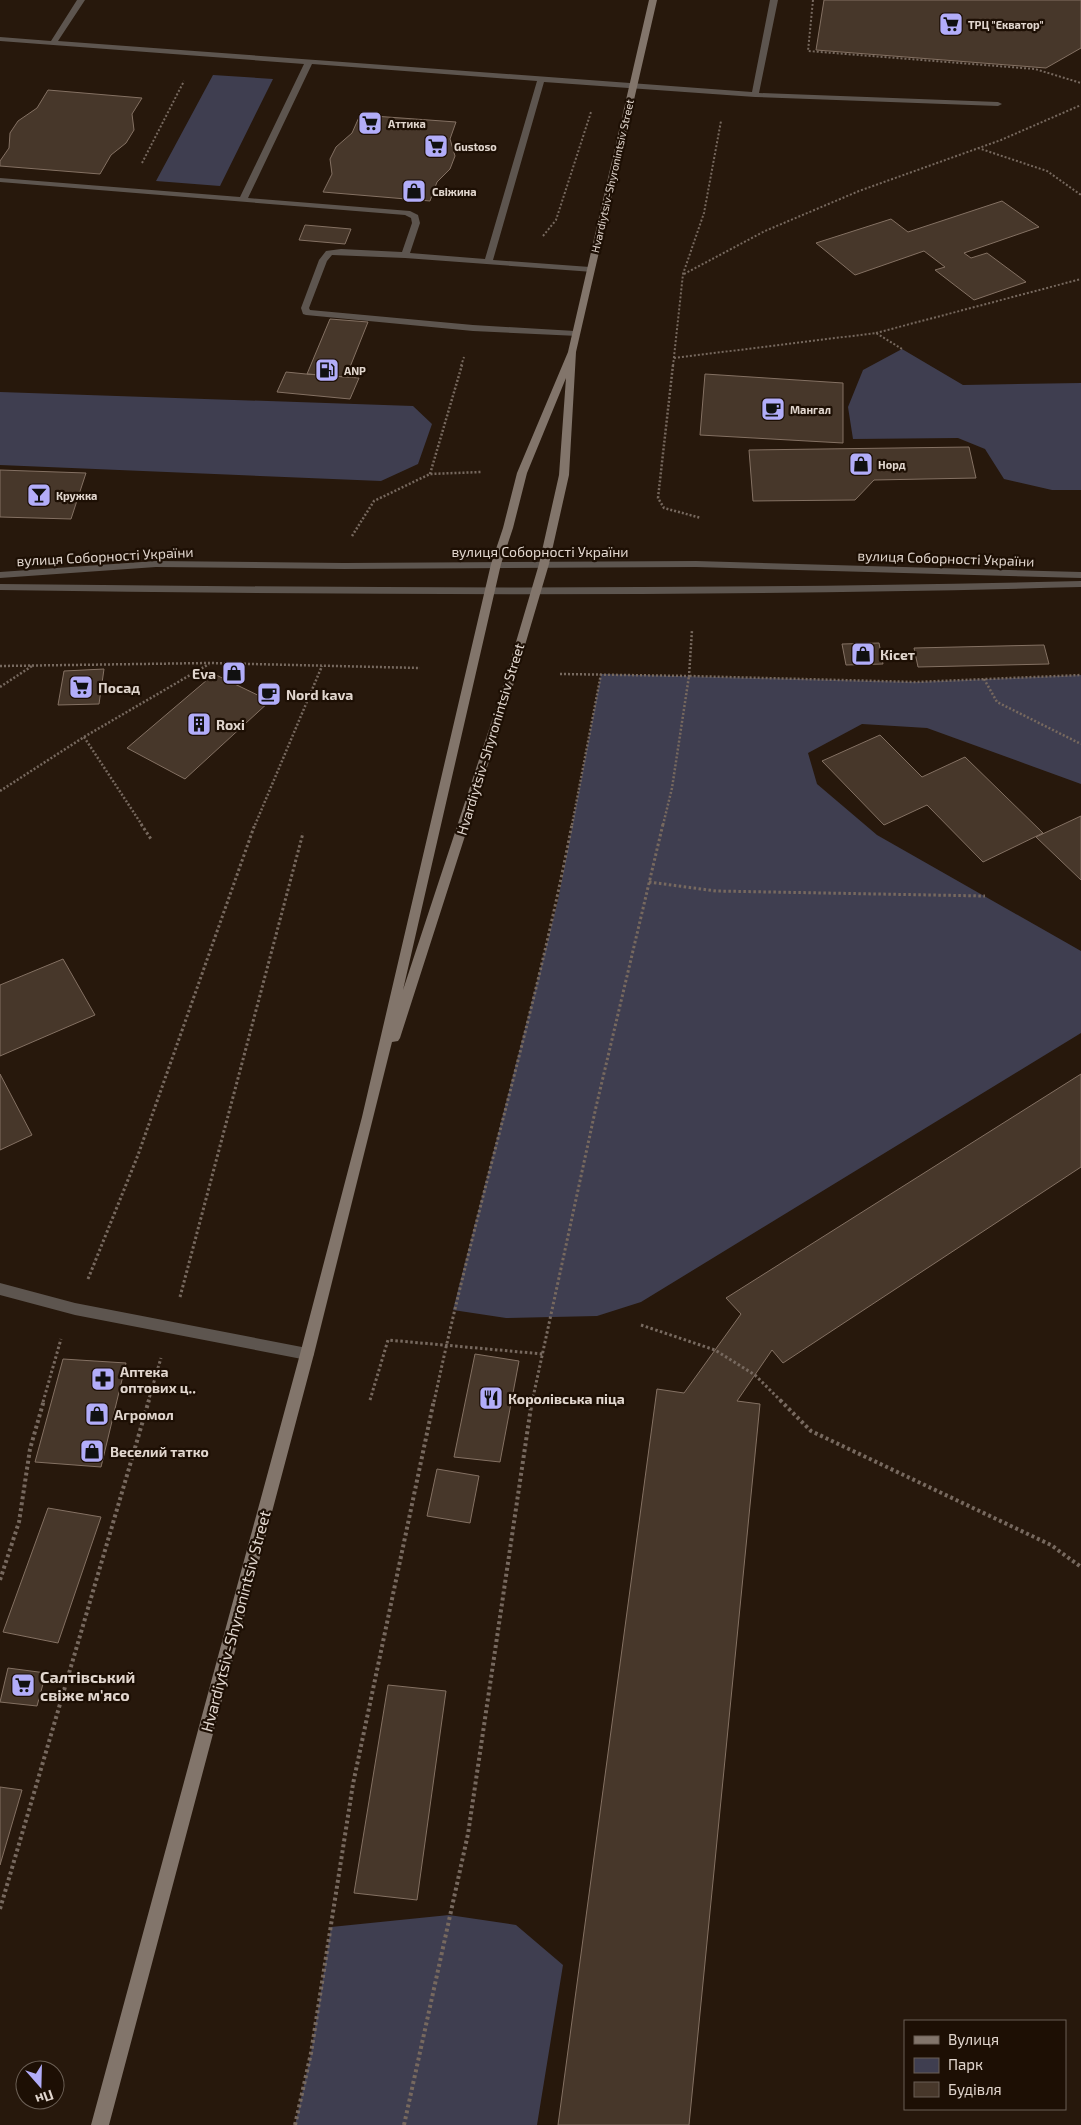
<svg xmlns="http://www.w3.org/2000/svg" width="1081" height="2125" viewBox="0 0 1081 2125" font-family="'Exo 2',sans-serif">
<rect width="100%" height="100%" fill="#27180c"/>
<path fill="#3f3e50" d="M213,75L273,79L220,186L156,181Z
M902,349L963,385L1081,383V490H1052L1004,479L985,449L958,438L853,439L848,407L863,370Z
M0,392L413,406L432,424L418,464L381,481L0,465Z
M601,674L916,682L1081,675V784L927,728L862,724L808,753L817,784L877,835L1081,951V1033L641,1302L597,1316L506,1318L453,1310L558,900Z
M449,1915L516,1925L563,1965L537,2125H295L311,2053L331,1927Z"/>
<path fill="#47372a" stroke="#847163" d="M824,0H1081V48L1046,68L816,50Z
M48,90L142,98L132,114L134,130L126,143L111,155L100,174L0,166V161L9,148L10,133L18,121L37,108Z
M360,115L456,122L450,139L455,156L450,169L437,182L430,201L323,192L332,174L330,159L336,147L352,133Z
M1002,201L1039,227L964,253L971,258L987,253L1026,282L974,300L935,270L945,267L924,251L855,275L816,243L891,219L908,232Z
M305,225L351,229L345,244L299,240Z
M330,319L368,322L346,377L307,374Z
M286,372L306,374L359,378L350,399L277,392Z
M705,374L843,383V443L700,435Z
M969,447L976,478L874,480L855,500L753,501L749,450Z
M0,470L86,473L71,519L0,517Z
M879,643L883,664L846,665L842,644Z
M1044,645L1049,664L918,667L914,648Z
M104,669L99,704L58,705L64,671Z
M214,674L270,701L185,779L127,748Z
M880,735L922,777L965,757L1043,833L983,862L927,805L884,825L822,761Z
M1081,816V880L1036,837Z
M63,959L95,1015L0,1056V985Z
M0,1074L32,1135L0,1150Z
M1081,1074V1167L783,1363L772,1350L737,1401L760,1404L689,2125H558L657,1389L684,1393L741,1314L726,1298Z
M475,1354L519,1361L500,1462L454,1457Z
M63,1359L126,1363L101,1467L35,1462Z
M437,1469L479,1476L470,1523L427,1516Z
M48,1508L101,1517L58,1643L3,1632Z
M8,1668L46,1673L37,1706L0,1702Z
M388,1685L446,1691L417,1900L354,1893Z
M0,1787L22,1790L0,1865Z"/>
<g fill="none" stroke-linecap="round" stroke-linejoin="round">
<path stroke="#77695f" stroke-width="2" stroke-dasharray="2 2" stroke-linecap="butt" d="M813,0L808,51L1035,69L1081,83
M978,148L1047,171L1081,195
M142,163L184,81
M543,236L556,220L591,112
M684,274L765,231L859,191L1001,140L1081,105
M876,333L1081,279
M674,358L876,333L902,349
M461,366L464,357
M673,366L683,274L704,213L721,121"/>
<path stroke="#77695f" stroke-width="2.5" stroke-dasharray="2 2" stroke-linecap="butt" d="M673,365L658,498L664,508L701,518
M430,474L462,365
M352,536L374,501L430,474L481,472
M0,666L210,663L420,668
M560,674L689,676L692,630
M984,679L997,702L1081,744
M0,687L32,666
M84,737L142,825
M0,791L84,737L209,664
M255,825L322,666
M572,825L601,674
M663,825L672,788L689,676L916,682L1081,675"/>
<path stroke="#77695f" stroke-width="3" stroke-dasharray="2.5 2.5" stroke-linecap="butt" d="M141,824L151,839
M649,882L716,891L985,896
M88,1279L138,1155L255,824
M180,1297L303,833
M641,1325L715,1350L755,1375L782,1402
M370,1400L388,1340L543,1354
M43,1402L61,1339
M148,1402L161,1358
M434,1402C475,1208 535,1018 572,824
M532,1402L596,1107L663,824"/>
<path stroke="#77695f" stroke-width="4" stroke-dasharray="3 3" stroke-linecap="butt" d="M780,1400L811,1431L1051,1545L1081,1567
M0,1580L19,1522L30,1449L44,1400
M0,1909L149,1400
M295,2125L311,2053L353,1784L434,1400
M404,2125L468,1834L532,1400"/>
<path fill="#5d554f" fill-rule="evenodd" d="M77,0H85L58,41L752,92L770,0H778L759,93L998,102L1002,104L998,106L755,97L544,82L493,260L590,267L593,268V272L405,258L332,255L327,261L309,308L310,310L473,325L575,331L578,332V336L473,331L306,315L303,314L301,308L319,260L326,251L341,249L402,252L412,223L411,218L405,215L0,182V178L240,197L304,64L0,41V37L51,41ZM312,64L537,81L485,259L410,253L420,223L418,215L410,211L248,198Z
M0,1283L75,1303L307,1348L312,1350L314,1354L312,1358L307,1360L75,1315L0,1295Z"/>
<path fill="#5d554f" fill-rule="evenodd" d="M156,561L344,563L696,561L1081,572V578L696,567L344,569L156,567L0,578V572Z
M1081,581V587C721,597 360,595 0,590V584C360,588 721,590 1081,581Z"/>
<path fill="#82756b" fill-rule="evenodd" d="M649,0H657L576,352L569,475L549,564L510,696L400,1038L398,1041L392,1042L314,1354L109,2125H91L300,1354L362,1117L491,564L503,528L517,473L568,352ZM566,378L559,475L539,564L500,696L403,990L501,564L513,528L527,473Z"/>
</g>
<defs>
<g id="supermarket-square" transform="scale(1.25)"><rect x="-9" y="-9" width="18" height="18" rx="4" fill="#b2adf9" stroke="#1d0f04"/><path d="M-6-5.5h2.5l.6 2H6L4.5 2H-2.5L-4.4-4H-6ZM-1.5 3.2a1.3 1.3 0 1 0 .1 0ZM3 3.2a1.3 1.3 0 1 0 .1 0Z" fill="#111"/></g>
<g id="shop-square" transform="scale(1.25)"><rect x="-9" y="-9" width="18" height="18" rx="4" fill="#b2adf9" stroke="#1d0f04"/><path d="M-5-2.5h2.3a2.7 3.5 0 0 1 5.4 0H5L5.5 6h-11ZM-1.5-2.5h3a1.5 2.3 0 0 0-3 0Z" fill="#111"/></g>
<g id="fuel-square" transform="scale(1.25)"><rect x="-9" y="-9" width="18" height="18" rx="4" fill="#b2adf9" stroke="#1d0f04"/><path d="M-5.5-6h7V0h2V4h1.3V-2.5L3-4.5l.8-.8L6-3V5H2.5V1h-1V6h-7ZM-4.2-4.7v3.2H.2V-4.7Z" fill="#111"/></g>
<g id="cafe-square" transform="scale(1.25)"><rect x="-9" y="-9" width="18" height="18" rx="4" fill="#b2adf9" stroke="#1d0f04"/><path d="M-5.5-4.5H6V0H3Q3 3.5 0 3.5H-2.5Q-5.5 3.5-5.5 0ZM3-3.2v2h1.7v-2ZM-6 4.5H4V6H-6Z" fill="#111"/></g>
<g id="bar-square" transform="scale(1.25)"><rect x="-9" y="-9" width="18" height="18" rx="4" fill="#b2adf9" stroke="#1d0f04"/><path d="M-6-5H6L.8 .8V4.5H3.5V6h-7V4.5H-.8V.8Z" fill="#111"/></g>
<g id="building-square" transform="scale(1.25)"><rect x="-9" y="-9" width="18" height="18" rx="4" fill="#b2adf9" stroke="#1d0f04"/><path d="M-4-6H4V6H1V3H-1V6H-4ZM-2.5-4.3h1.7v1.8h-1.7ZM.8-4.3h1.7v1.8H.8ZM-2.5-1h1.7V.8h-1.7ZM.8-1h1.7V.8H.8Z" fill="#111"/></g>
<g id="pharmacy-square" transform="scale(1.25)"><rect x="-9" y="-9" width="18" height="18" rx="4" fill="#b2adf9" stroke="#1d0f04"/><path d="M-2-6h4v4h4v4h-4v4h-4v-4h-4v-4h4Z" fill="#111"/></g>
<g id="restaurant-square" transform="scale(1.25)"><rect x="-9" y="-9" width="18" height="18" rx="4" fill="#b2adf9" stroke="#1d0f04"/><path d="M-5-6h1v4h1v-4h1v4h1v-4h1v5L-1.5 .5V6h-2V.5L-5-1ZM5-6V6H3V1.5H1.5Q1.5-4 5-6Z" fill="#111"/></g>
</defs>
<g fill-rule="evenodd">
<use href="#supermarket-square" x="951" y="24"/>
<use href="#supermarket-square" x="370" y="123"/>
<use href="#supermarket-square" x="436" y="146"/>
<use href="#shop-square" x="414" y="191"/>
<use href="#fuel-square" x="327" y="370"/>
<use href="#cafe-square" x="773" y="409"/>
<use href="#shop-square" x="861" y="464"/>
<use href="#bar-square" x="39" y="495"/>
<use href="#shop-square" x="863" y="654"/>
<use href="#shop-square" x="234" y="673"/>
<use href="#supermarket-square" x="81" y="687"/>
<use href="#cafe-square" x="269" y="694"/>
<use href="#building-square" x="199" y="724"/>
<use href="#pharmacy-square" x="103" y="1379"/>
<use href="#restaurant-square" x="491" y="1398"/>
<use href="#shop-square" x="97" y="1414"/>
<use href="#shop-square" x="92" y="1451"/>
<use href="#supermarket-square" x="23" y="1685"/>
</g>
<g text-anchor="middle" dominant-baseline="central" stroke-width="4.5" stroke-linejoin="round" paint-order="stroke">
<g font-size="11" font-weight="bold" fill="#e1d6ce" stroke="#1d0f04" text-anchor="start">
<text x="968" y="24">ТРЦ "Екватор"</text>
<text x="388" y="123">Аттика</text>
<text x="454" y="146">Gustoso</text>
<text x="432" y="191">Свіжина</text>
<text x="344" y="370">ANP</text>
<text x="790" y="409">Мангал</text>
<text x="878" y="464">Норд</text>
<text x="56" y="495">Кружка</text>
</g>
<g font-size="11" fill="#e1d6ce" stroke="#1d0f04">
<text transform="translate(612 176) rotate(-77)">Hvardiytsiv-Shyronintsiv Street</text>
</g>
<g font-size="14" fill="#e1d6ce" stroke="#1d0f04">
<text x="540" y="551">вулиця Соборності України</text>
<text transform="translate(105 556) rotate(-3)">вулиця Соборності України</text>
<text transform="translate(946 558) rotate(2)">вулиця Соборності України</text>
<text transform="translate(490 739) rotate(-73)">Hvardiytsiv-Shyronintsiv Street</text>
</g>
<g font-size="14" font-weight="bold" fill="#e1d6ce" stroke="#1d0f04" text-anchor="start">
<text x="880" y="654">Кісет</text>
<text x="216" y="673" text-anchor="end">Eva</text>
<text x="98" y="687">Посад</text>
<text x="286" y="694">Nord kava</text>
<text x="216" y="724">Roxi</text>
<text x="120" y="1371">Аптека<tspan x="120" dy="16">оптових ц‥</tspan></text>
<text x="508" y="1398">Королівська піца</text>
<text x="114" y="1414">Агромол</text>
<text x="110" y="1451">Веселий татко</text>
</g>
<g font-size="16" fill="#e1d6ce" stroke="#1d0f04">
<text transform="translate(235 1621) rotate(-75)">Hvardiytsiv-Shyronintsiv Street</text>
</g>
<g font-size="16" font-weight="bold" fill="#e1d6ce" stroke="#1d0f04" text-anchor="start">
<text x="40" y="1676">Салтівський<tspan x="40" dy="18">свіже м'ясо</tspan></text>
</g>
</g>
<rect x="904" y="2020" width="162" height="90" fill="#1d0f04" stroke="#6b5f55"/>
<rect x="914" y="2036" width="25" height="8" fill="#82756b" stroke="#6b5f55"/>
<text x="948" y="2045" font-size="15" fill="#e1d6ce">Вулиця</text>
<rect x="914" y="2058" width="25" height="15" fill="#3f3e50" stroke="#6b5f55"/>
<text x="948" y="2070" font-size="15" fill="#e1d6ce">Парк</text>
<rect x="914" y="2082" width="25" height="15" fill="#47372a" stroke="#6b5f55"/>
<text x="948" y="2095" font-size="15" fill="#e1d6ce">Будівля</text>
<g transform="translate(40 2085) rotate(160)"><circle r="24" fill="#1d0f04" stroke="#6b5f55"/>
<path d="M0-4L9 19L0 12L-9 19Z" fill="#b2adf9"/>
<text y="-8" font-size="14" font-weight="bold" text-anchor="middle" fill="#e1d6ce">Пн</text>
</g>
</svg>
